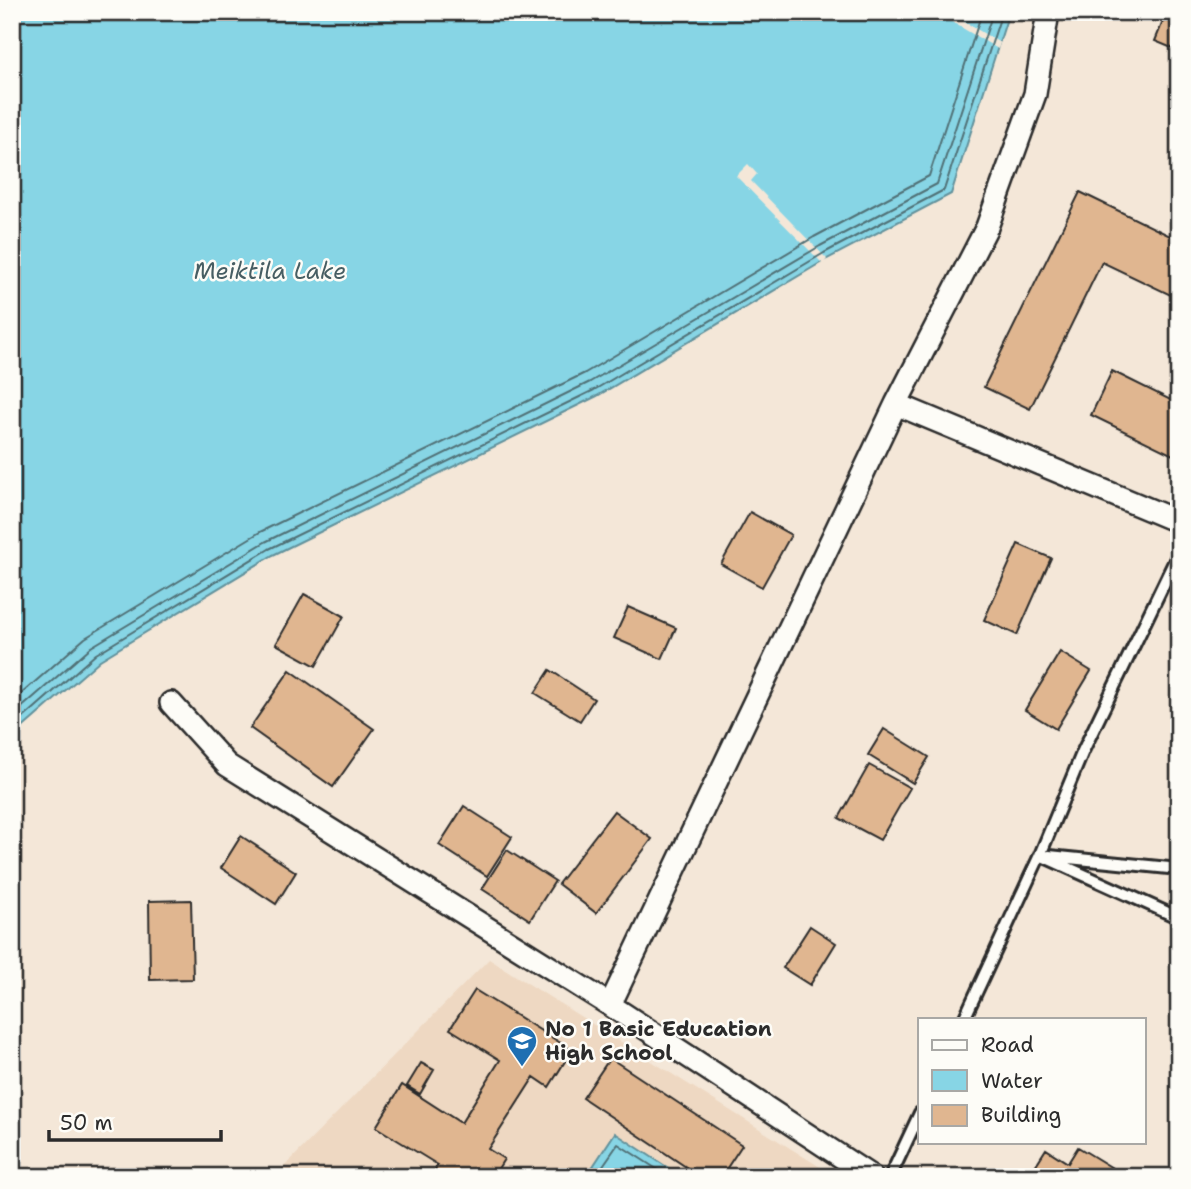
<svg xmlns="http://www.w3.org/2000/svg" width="1191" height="1189" viewBox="0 0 1191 1189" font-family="'Shantell Sans',sans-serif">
<rect width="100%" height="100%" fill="#f4e7d8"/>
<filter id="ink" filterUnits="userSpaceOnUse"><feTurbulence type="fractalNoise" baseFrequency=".0143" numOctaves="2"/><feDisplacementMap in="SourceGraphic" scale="14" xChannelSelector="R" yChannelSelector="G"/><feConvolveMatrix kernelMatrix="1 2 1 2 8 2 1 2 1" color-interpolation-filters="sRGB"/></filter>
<g filter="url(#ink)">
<path fill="#eed8c2" d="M489,959L836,1177H274Z"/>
<path fill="#87d5e5" stroke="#62919b" stroke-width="2" d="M12,12H1009L951,194L827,259L597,396L273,555L100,660L12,737Z
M615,1133L682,1177H586Z"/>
<path fill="#f4e7d8" d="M935,12H948L1000,43L998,49Z
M748,164L757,174L751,181L827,259L823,264L736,176Z"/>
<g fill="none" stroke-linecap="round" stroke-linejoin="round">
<path stroke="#506f75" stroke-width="2" d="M12,702L85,638L260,532L585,373L814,237L929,176L982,12
M12,716L91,647L265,542L590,382L820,246L937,184L993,12
M12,728L96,654L269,549L594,390L824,253L944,190L1002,12
M595,1177L618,1144L669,1177"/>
</g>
<path fill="#e0b690" stroke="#2b2b2b" stroke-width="2" d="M1146,12H1179V51L1155,41L1164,19Z
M1080,192L1170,236L1179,218V299L1102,262L1030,409L984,387Z
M1112,371L1179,404V458L1091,415Z
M750,512L791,535L762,587L721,564Z
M1018,544L1051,558L1017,635L984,620Z
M304,594L344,616L316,666L276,644Z
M628,607L676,628L662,659L614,638Z
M1060,652L1091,671L1056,729L1025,710Z
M290,670L374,729L333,787L250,728Z
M550,670L594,699L580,721L535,693Z
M884,729L929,757L913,783L868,755Z
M869,765L910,788L880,840L839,818Z
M464,806L512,837L487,876L439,845Z
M614,811L652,839L596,913L558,884Z
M241,836L296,872L276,904L221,868Z
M507,850L555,881L530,920L482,889Z
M191,900L193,979L150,980L149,901Z
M810,926L836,943L810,985L783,968Z
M475,990L572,1050L549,1087L534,1077L488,1149L504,1159L493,1177H479L475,1174L473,1177H431L438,1165L376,1127L402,1085L461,1123L500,1060L450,1029Z
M610,1058L742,1145L721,1177H701L583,1098Z
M421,1063L434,1070L420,1094L407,1086Z
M1078,1147L1114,1169L1109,1177H1041L1032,1171L1046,1149L1068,1163Z"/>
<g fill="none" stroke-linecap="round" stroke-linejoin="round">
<g stroke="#2b2b2b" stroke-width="16">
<path id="service" d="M1040,855L1179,918
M1049,856L1179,869
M964,1019L1040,855L1083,751L1179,552
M890,1177L920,1113"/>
</g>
<g stroke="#2b2b2b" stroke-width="26">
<path id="minor" d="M896,404L987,227L1035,94L1048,12
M171,703L227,765L610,1005
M872,1177L610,1005L896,404L1179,522"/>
</g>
<use href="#service" stroke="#fdfcf7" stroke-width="10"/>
<use href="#minor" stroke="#fdfcf7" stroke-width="21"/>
</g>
</g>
<defs>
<g id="school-pin" transform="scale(1.575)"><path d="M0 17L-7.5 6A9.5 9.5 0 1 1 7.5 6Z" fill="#1f6fb2" stroke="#fdfcf7"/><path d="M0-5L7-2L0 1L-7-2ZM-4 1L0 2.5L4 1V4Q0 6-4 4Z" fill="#fff"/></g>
</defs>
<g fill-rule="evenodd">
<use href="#school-pin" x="522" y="1041"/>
</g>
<g text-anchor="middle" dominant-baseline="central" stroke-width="5" stroke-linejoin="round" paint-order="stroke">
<g font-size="21" font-weight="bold" fill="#2b2b2b" stroke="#fdfcf7" text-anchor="start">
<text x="545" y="1029">No 1 Basic Education<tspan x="545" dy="24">High School</tspan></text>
</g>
<g font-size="23" font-style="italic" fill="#475e63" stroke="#fdfcf7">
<text x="270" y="271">Meiktila Lake</text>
</g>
</g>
<rect width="1191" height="1189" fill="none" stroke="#fdfcf7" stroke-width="42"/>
<rect x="21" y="21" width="1149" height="1147" fill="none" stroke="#2b2b2b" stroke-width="2.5" filter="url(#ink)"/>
<rect x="918" y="1018" width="228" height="126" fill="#fdfcf7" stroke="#a9a8a5" stroke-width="2"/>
<rect x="932" y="1040" width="35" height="10" fill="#fdfcf7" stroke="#a9a8a5" stroke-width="2"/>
<text x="981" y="1052" font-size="21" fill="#2b2b2b">Road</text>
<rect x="932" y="1070" width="35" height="21" fill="#87d5e5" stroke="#a9a8a5" stroke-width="2"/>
<text x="981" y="1088" font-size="21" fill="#2b2b2b">Water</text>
<rect x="932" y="1105" width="35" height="21" fill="#e0b690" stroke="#a9a8a5" stroke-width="2"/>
<text x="981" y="1122" font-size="21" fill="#2b2b2b">Building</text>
<path d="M49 1130v10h172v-10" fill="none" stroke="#2b2b2b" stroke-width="3.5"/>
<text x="60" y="1130" font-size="21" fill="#2b2b2b" stroke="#fdfcf7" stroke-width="5" paint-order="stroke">50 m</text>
</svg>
